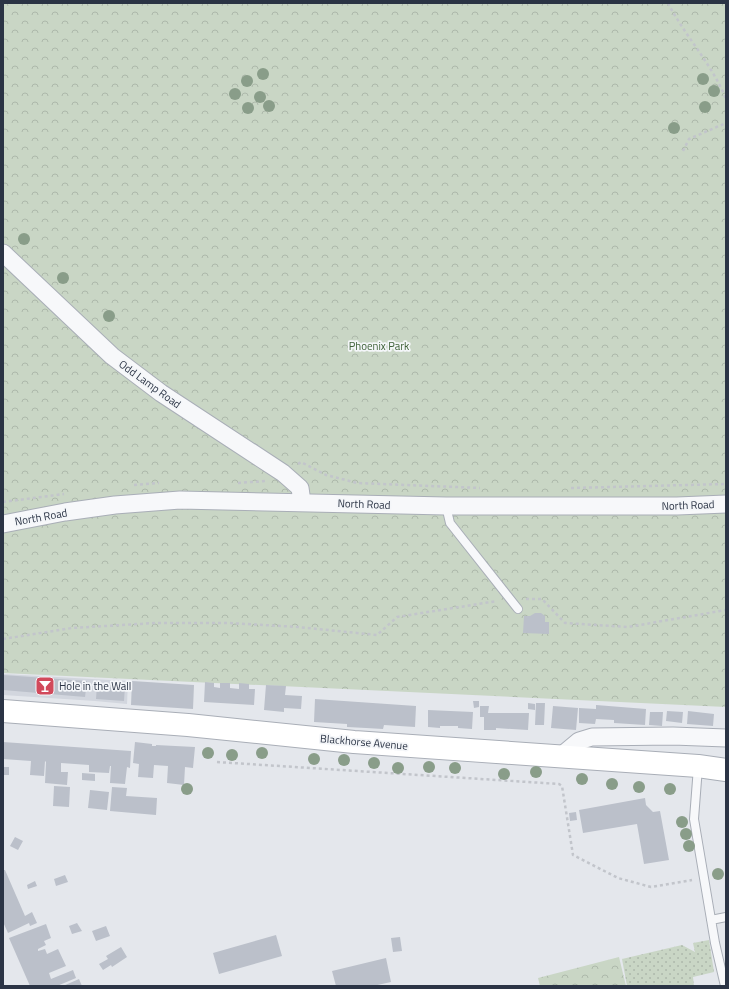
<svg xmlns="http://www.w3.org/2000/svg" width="729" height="989" viewBox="0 0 729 989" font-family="'Titillium Web',sans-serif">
<defs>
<pattern id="grass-dots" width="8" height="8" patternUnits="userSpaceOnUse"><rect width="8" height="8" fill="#c9d6c5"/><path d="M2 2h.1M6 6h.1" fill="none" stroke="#adb8ab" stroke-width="1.8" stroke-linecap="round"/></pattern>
<pattern id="park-crowns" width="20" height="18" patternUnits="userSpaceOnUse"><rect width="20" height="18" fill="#c9d6c5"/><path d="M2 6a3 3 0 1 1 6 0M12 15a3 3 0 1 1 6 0" fill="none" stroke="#adb8ab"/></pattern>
</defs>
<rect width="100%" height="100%" fill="#e4e7ec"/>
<path fill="#d2d6de" d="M3,674L128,681L127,704L95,701L3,695Z"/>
<path fill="url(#grass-dots)" d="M709,940L714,972L693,977L694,986H627L622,959L682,945L695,952L693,943Z"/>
<path fill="url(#park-crowns)" d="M3,3H726V707L3,673Z
M619,957L626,986H540L538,978Z"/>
<path fill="#bbc0ca" d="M535,613H541L545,616V622H549V634L523,633L524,616H530Z
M3,675L87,681L85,697L3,690Z
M132,681L194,685L193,709L131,705Z
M205,682L214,683V687L220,688V683H230V688L239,689V683L249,684V689H255L254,705L204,702Z
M97,684L125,686L124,701L96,699Z
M266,685L286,686L285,695L302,696L301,709L284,708V712L264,710Z
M315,699L416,706L415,727L384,725L383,729L366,728L347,727V724L314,722Z
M473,701H479V707L474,708Z
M528,703L535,704V710L528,709Z
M536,703H545L544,725H535Z
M596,705L646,709L645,725L614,723V720L596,719L595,724L579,723V708L596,709Z
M480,706H489L488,713H529L528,730L496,728V730H484V717H480Z
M553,706L578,708L576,730L551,728Z
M428,710L473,712L472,729L458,728V726H440V728L428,727Z
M667,711L683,712L682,723L666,721Z
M688,711L714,714L713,726L687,724Z
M650,712H663L662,726L649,725Z
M3,742L131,751L130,768L127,767L125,784L110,783L111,766H110L109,773L89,772V765L61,763V772H68L67,785L45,783L46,762L45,761L44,776L30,775L31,761L3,759Z
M135,742L152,744V746H156V745L195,747L193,768L185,767L184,785L167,783L168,766L154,765L153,778L138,777L139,764L133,763Z
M4,767H9V775H4Z
M82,773L95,774V781L82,780Z
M54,786L70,787L69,807L53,806Z
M112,787L127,788L126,796L157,798L156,815L110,811Z
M90,790L109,792L107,810L88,808Z
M645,798L646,805L653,812L660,811L669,860L644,864L637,824L583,833L579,810Z
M576,812L577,820L570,821L569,813Z
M15,837L23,841L18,850L10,846Z
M3,870H5L25,916L32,912L37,923L30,926L29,923L8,933L3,922Z
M65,875L68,882L56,886L54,879Z
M35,881L37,886L28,889L27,885Z
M77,923L82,931L72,934L69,926Z
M46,924L51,938L44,941L46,945L38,949V951L45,949L47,954L58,949L66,966L49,973L51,979L73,970L76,978L57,986H30L9,938Z
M106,926L110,936L96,941L92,931Z
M276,935L282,956L219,974L213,953Z
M400,937L402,951L393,952L391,938Z
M121,947L127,957L112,967L111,965L103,970L99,964L108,959L106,956Z
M386,958L391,982L373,986H336L332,971Z
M79,979L82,986H63Z"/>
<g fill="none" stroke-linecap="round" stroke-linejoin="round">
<g stroke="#a9aeb7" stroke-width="10">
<path id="lane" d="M446,506L450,523L518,609
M698,767L694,819L715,943L725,986
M711,920L726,917"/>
</g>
<g stroke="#a9aeb7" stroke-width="19">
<path id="street" d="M3,253L112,356L161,393L283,473L300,488L302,502
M3,524L65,512L115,505L180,500L446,506H677L726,504
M561,756L579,741L592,737L673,736L726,738"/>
</g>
<g stroke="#a9aeb7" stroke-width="24">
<path id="secondary" d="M3,711L188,725L354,742L698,766L726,770"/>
</g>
<path stroke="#c2c5cb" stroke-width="2.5" stroke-dasharray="3 3" stroke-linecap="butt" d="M668,3C685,36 712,64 726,99
M683,151L689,139L726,123
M298,464L301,462L326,475L357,483L480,488
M238,483L265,481
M134,485L159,483
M571,488L726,484
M3,502L64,494
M526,599H542L565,623L628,627L726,610
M3,639L72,628L155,623H229L298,627L377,635L397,617L497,601
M217,762L559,784L562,786L573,855L618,878L651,887L692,880"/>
<use href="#lane" stroke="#f7f8fa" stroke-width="8"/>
<use href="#street" stroke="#f7f8fa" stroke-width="17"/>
<use href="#secondary" stroke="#fff" stroke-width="22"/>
</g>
<g fill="#899d89">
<circle cx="263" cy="74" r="6"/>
<circle cx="703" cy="79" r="6"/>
<circle cx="247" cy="81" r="6"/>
<circle cx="714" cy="91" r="6"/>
<circle cx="235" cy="94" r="6"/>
<circle cx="260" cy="97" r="6"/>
<circle cx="269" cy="106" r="6"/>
<circle cx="705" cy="107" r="6"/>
<circle cx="248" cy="108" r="6"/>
<circle cx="674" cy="128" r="6"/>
<circle cx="24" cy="239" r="6"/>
<circle cx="63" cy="278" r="6"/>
<circle cx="109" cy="316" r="6"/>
<circle cx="208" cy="753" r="6"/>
<circle cx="262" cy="753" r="6"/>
<circle cx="232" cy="755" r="6"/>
<circle cx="314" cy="759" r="6"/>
<circle cx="344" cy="760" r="6"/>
<circle cx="374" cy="763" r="6"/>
<circle cx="429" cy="767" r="6"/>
<circle cx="398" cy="768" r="6"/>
<circle cx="455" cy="768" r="6"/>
<circle cx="536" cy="772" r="6"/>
<circle cx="504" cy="774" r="6"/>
<circle cx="582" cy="779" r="6"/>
<circle cx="612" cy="784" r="6"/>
<circle cx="639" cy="787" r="6"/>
<circle cx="187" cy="789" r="6"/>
<circle cx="670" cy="789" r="6"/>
<circle cx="682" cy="822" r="6"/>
<circle cx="686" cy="834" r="6"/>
<circle cx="689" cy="846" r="6"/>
<circle cx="718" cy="874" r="6"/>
</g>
<defs>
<g id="bar-square" transform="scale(1)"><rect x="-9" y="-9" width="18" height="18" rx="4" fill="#d1495b" stroke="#f4f6f9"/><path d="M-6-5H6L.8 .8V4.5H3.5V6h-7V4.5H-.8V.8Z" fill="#fff"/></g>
</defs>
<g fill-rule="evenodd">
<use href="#bar-square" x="45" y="686"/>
</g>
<g text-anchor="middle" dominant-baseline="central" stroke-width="3.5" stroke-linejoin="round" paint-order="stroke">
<g font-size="11" fill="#3f6138" stroke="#f4f6f9">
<text x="379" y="346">Phoenix Park</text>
</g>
<g font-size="11" fill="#2b3445" stroke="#f4f6f9">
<text transform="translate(150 384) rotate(36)">Odd Lamp Road</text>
<text transform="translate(364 504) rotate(2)">North Road</text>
<text transform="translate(688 505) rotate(-2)">North Road</text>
<text transform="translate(41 517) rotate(-10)">North Road</text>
<text transform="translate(364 742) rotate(5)">Blackhorse Avenue</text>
</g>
<g font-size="11" fill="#2b3445" stroke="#f4f6f9" text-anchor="start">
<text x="59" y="686">Hole in the Wall</text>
</g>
</g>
<rect width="729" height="989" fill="none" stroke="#2b3445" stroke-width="8"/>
</svg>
